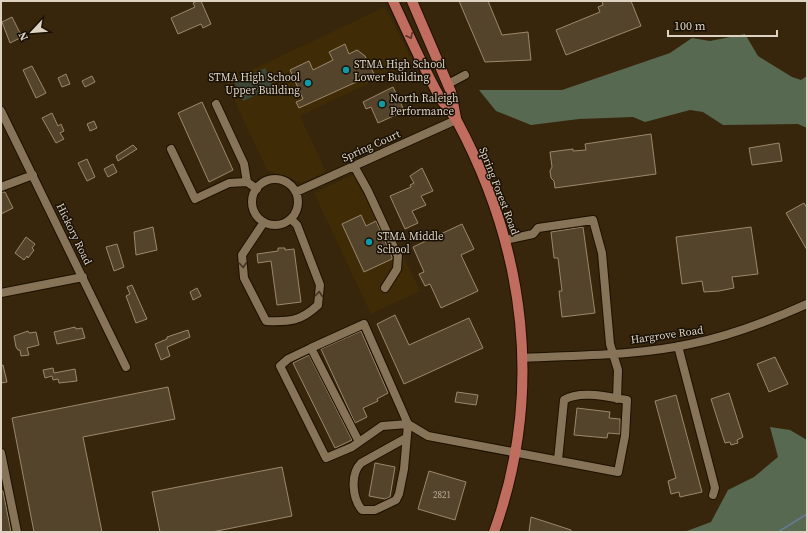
<svg xmlns="http://www.w3.org/2000/svg" width="808" height="533" viewBox="0 0 808 533" font-family="'Source Serif 4',serif">
<rect width="100%" height="100%" fill="#37260b"/>
<path fill="#402b07" d="M385,7L413,62L300,116L326,172L301,183L267,170L226,82Z
M363,170L420,291L371,314L314,193Z"/>
<path fill="#3c4738" d="M265,68L273,87L243,101L234,82Z"/>
<path fill="#586951" d="M745,34L758,56L792,77L801,80L807,76V128L798,124L723,125L703,112L690,110L645,122L633,117L579,119L531,125L496,111L479,90H562L670,53L692,38L710,41Z
M770,427L790,430L807,440V532H684L711,522L728,490L754,477L778,457Z"/>
<g fill="none" stroke-linecap="round" stroke-linejoin="round">
<path stroke="#63798f" stroke-width="2" d="M778,532L807,514"/>
</g>
<path fill="#55442c" stroke="#9c886b" d="M197,1H201L211,24L203,28L201,24L178,34L171,18L195,7L193,3Z
M459,1H488L502,35L528,32L531,60L485,62Z
M602,1H631L641,26L566,55L556,30L600,12L598,7L603,5Z
M12,17L22,37L10,43L2,22Z
M345,44L349,54L357,50L365,56L374,74L299,108L296,102L303,99L290,70L309,61L313,70L333,60L329,52Z
M32,66L46,93L36,98L23,70Z
M66,74L70,84L62,87L58,78Z
M92,76L95,82L85,87L82,81Z
M393,87L403,108L397,111L398,114L378,123L371,107L366,109L363,102Z
M202,102L233,170L209,182L178,113Z
M52,113L58,126L61,124L64,131L60,133L64,139L56,143L42,118Z
M94,121L97,128L90,131L87,124Z
M651,134L656,174L555,188L554,181L551,178L550,171L552,167L550,152L573,149V151L586,150L585,144Z
M779,143L782,161L752,165L749,148Z
M133,145L137,149L118,161L116,156Z
M87,159L95,177L87,181L78,163Z
M113,164L117,172L108,177L104,169Z
M422,168L433,191L421,196L426,205L412,211L418,223L405,229L390,196L411,187L410,185L414,183L410,176Z
M1,192H5L13,208L1,214Z
M804,203L807,208V250L786,213Z
M361,215L366,226L376,221L392,257V259L364,272L342,224Z
M462,224L474,249L461,255L478,291L441,308L430,284L425,286L419,274L424,272L413,247Z
M153,227L157,250L136,255L134,232Z
M583,227L595,313L562,317L559,291H562L558,258H554L551,232Z
M751,227L758,274L732,277L734,288L719,291L704,292L702,281L682,284L676,237Z
M26,237L35,244L32,248L34,250L28,258L27,256L24,260L15,253Z
M117,244L124,267L114,271L106,247Z
M278,248H285V250L294,249L301,302L277,305L271,261L258,263L257,254L278,251Z
M132,285L147,319L136,323L126,296L130,294L127,287Z
M197,288L201,296L193,300L190,292Z
M395,315L409,345L469,318L483,348L404,384L377,324Z
M75,327L76,329L82,328L85,338L57,344L54,332Z
M188,330L190,337L167,347L170,356L161,360L155,344L167,339V337Z
M28,331L29,333L36,332L39,345L27,348L29,355L21,356L20,350H18L16,347L14,336Z
M361,331L388,393L377,399L378,401L363,408L367,417L355,423L321,349Z
M309,355L352,440L335,448L293,363Z
M775,357L788,384L769,392L757,364Z
M3,365L7,382L1,383V366Z
M53,368L54,373L75,369L77,381L59,383L58,379L53,380L52,376L45,378L43,370Z
M168,387L175,419L83,437L102,532H34L12,418Z
M457,392L478,395L476,405L455,402Z
M729,393L743,437L737,440L738,443L731,445L730,442L725,443L711,399Z
M676,395L702,492L680,497L679,492L671,494L668,481L676,478L655,401Z
M577,408L610,412L609,418L620,419V434L608,433L607,438L574,435Z
M375,463L395,467L390,497L385,499L369,496Z
M282,467L292,516L212,532H160L152,492Z
M429,471L466,482L455,520L418,509Z
M1,491H3L11,532H1Z
M531,517L571,530V532H529Z"/>
<g fill="none" stroke-linecap="round" stroke-linejoin="round">
<g stroke="#1c1000" stroke-width="10">
<path id="minor" d="M448,84L465,75
M216,104L244,164L247,182L257,189
M1,111L126,367
M171,149L195,199L229,183L247,182
M354,166L368,191L398,256L397,269L385,288
M252 202a23 23 0 1 1 46 0a23 23 0 1 1-46 0Z
M1,187L33,175
M296,192L456,120
M264,222L242,255L244,278L266,321C290,322 301,321 318,305L320,285L297,225L291,219
M505,240L533,234L538,228L593,220L602,253L610,344L618,370L617,399
M1,293L83,277
M678,346L715,488L713,495
M311,348L364,324L408,424L404,469L399,494L396,500L375,510H362C352,498 350,474 361,463L406,438
M523,358C578,355 636,356 690,344C731,336 769,321 807,304
M408,424L428,436L618,472L625,436L627,400C608,397 580,390 564,400L558,460
M359,442L311,348L288,359L280,366L326,458L352,447L382,426L408,424
M1,453L17,532"/>
</g>
<g stroke="#1c1000" stroke-width="12">
<path id="major" d="M393,1C408,33 422,65 439,96C444,105 452,112 457,121C526,250 544,393 494,532
M412,1L451,92L456,118"/>
</g>
<use href="#minor" stroke="#877357" stroke-width="8"/>
<use href="#major" stroke="#c06c5e" stroke-width="10"/>
</g>
<defs><path id="oneway-chevron" d="M-2-3.5L2.5 0L-2 3.5" fill="none" stroke-width="1.6" stroke-linecap="round" stroke-linejoin="round"/></defs>
<use stroke="#5c3529" href="#oneway-chevron" transform="translate(410 36) rotate(64)"/>
<g stroke="#403322">
<use href="#oneway-chevron" transform="translate(243 265) rotate(86)"/>
<use href="#oneway-chevron" transform="translate(319 294) rotate(-85)"/>
</g>
<g fill="#0f9aa8" stroke="#191106" stroke-width="1.5">
<circle cx="346" cy="70" r="4"/>
<circle cx="308" cy="83" r="4"/>
<circle cx="382" cy="104" r="4"/>
<circle cx="369" cy="242" r="4"/>
</g>
<g text-anchor="middle" dominant-baseline="central" stroke-width="3" stroke-linejoin="round" paint-order="stroke">
<g font-size="9" fill="#bcaf9d">
<text x="442" y="495">2821</text>
</g>
<g font-size="11" fill="#ded3c3" stroke="#191106" text-anchor="start">
<text x="354" y="64">STMA High School<tspan x="354" dy="13">Lower Building</tspan></text>
<text x="300" y="77" text-anchor="end">STMA High School<tspan x="300" dy="13">Upper Building</tspan></text>
<text x="390" y="98">North Raleigh<tspan x="390" dy="13">Performance</tspan></text>
<text x="377" y="236">STMA Middle<tspan x="377" dy="13">School</tspan></text>
</g>
<g font-size="11" fill="#ded3c3" stroke="#191106">
<text transform="translate(371 146) rotate(-24)">Spring Court</text>
<text transform="translate(499 191) rotate(69)">Spring Forest Road</text>
<text transform="translate(74 234) rotate(64)">Hickory Road</text>
<text transform="translate(667 335) rotate(-8)">Hargrove Road</text>
</g>
</g>
<rect width="808" height="533" fill="none" stroke="#ded3c3" stroke-width="4"/>
<g transform="translate(32 32) rotate(244)" stroke="#191106" stroke-width="3" paint-order="stroke">
<path d="M0-3L7 15L0 10L-7 15Z" fill="#ded3c3"/>
<text y="-6" font-size="11" font-weight="bold" text-anchor="middle" fill="#ded3c3">N</text>
</g>
<path d="M668 30v6h109v-6" fill="none" stroke="#ded3c3" stroke-width="2"/>
<text x="674" y="30" font-size="12" fill="#ded3c3" stroke="#191106" stroke-width="3" paint-order="stroke">100 m</text>
</svg>
